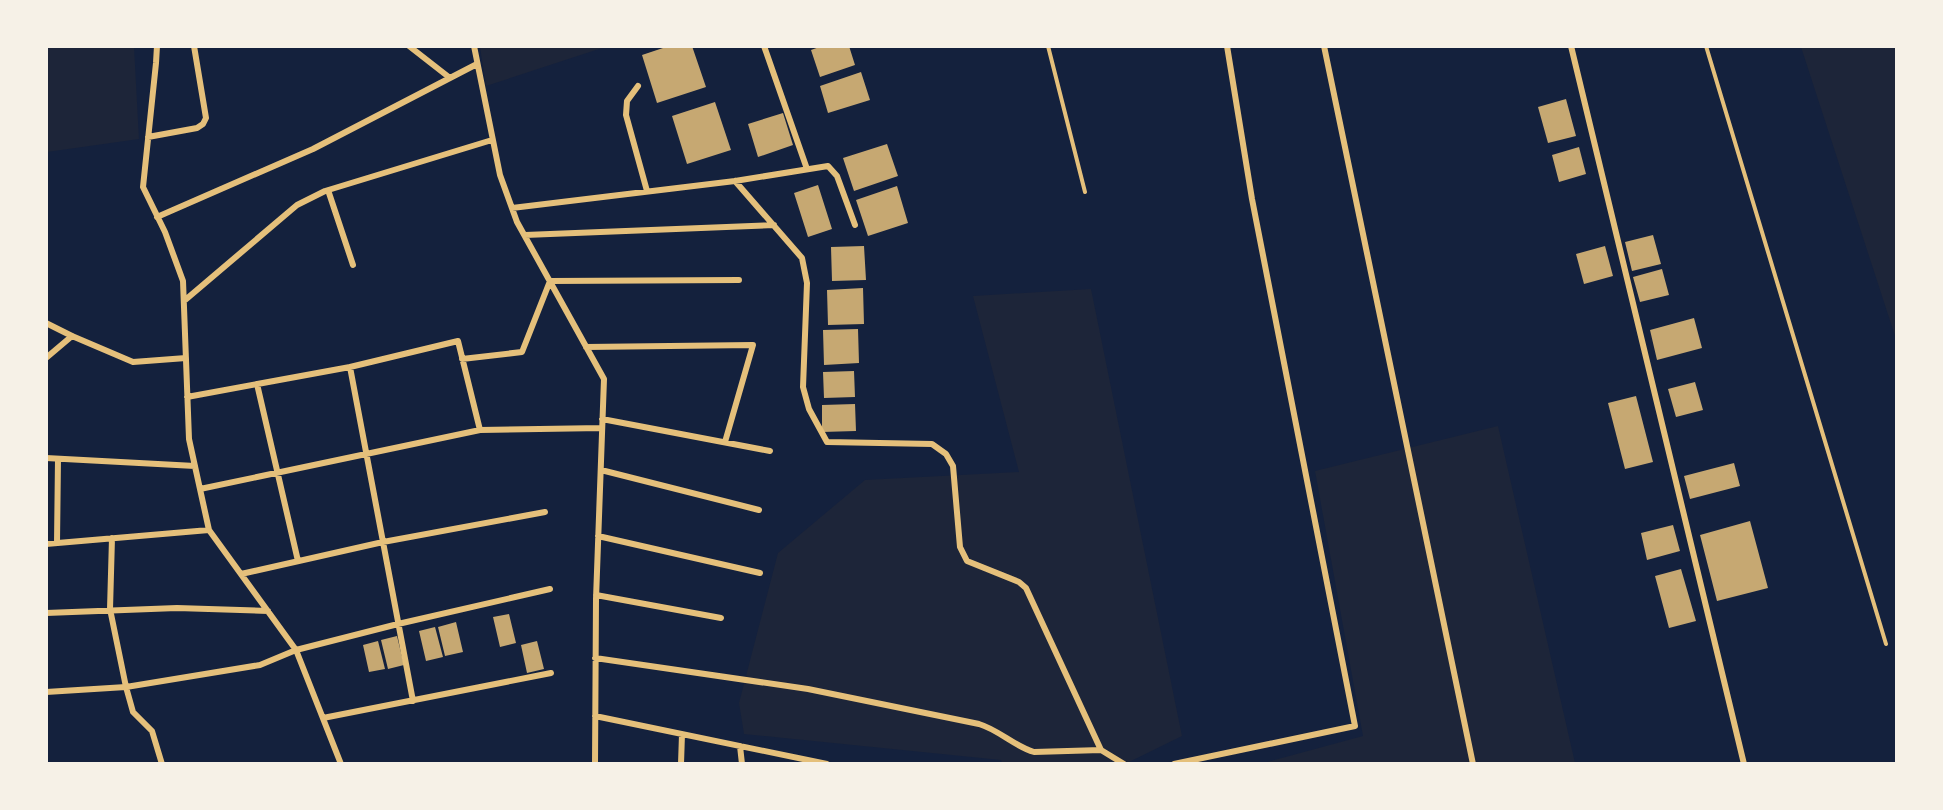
<svg xmlns="http://www.w3.org/2000/svg" width="1943" height="810" viewBox="0 0 1943 810" font-family="'Roboto Condensed',sans-serif">
<rect width="100%" height="100%" fill="#14213d"/>
<path fill="#1d2539" d="M46,47H134L139,139L47,152Z
M480,47V46L605,47L486,86Z
M1801,47H1896V339Z
M1091,289L1182,736L1127,763H1002L1001,760L744,734L739,703L778,553L865,480L1019,472L973,296Z
M1498,426L1575,763L1260,764L1363,736L1315,471Z"/>
<path fill="#c6a872" d="M669,46H692L706,87L657,103L642,55Z
M822,46H849L855,65L820,77L811,50Z
M861,72L870,100L828,113L820,86Z
M1566,99L1576,136L1548,143L1538,107Z
M715,102L731,150L687,164L672,116Z
M783,113L793,145L758,157L748,124Z
M887,144L898,176L854,191L843,158Z
M1579,147L1586,174L1559,182L1552,155Z
M818,185L832,229L808,237L794,193Z
M897,186L908,223L868,236L856,200Z
M1653,235L1661,264L1632,271L1625,242Z
M864,246L866,280L832,281L831,247Z
M1605,246L1613,276L1584,284L1576,254Z
M1662,269L1669,295L1640,302L1633,277Z
M863,288L864,324L828,325L827,290Z
M1694,318L1702,348L1657,360L1650,330Z
M858,329L859,363L824,365L823,330Z
M854,371L855,397L824,398L823,372Z
M1695,382L1703,410L1676,417L1668,389Z
M1636,396L1653,462L1625,469L1608,403Z
M855,404L856,431L822,432V405Z
M1734,463L1740,486L1690,499L1684,476Z
M1750,521L1768,588L1717,601L1700,535Z
M1673,525L1680,551L1647,560L1641,533Z
M1681,569L1696,621L1669,628L1655,576Z
M509,614L516,643L500,647L493,617Z
M456,622L463,652L445,656L438,627Z
M435,627L443,657L426,661L419,631Z
M397,636L404,665L388,669L381,640Z
M378,641L385,669L369,672L363,645Z
M537,641L544,669L527,673L521,645Z"/>
<g fill="none" stroke-linecap="round" stroke-linejoin="round">
<path stroke="#e5c07b" stroke-width="4" d="M1048,46L1085,192
M1706,46L1886,644"/>
<path stroke="#e5c07b" stroke-width="6" d="M157,46L156,63L143,187L165,232L183,281L189,439L209,530L296,650L341,764
M409,46L450,78
M474,46L500,175L517,222L604,379L596,599L595,764
M764,46L807,169
M1324,46L1473,764
M1571,46L1744,764
M638,86L627,101L626,115L647,191
M148,137L197,128L203,124L206,118L194,46
M735,181L802,258L807,283L803,387L809,409L827,442L932,444L946,454L953,466L960,547L967,561L1019,582L1026,588L1101,750
M328,190L353,265
M512,208L735,181L828,166L837,176L855,225
M157,217L313,149L477,64
M525,235L774,225
M184,301L297,205L325,191L492,140
M46,323L72,336L133,362L186,358
M586,347L753,345L725,442
M46,358L72,336
M462,359L522,352L550,281L739,280
M257,384L298,561
M187,397L350,367
M602,419L770,451
M46,458L195,466
M601,470L759,510
M200,489L480,430
M598,536L760,573
M112,538L110,609L126,687L260,665L296,650L398,624L550,589
M57,543L58,459
M46,544L209,530
M241,574L383,542L545,512
M596,595L721,618
M46,613L177,608L268,611
M595,658L808,689L979,724C999,730 1014,746 1034,752L1101,750L1124,764
M46,692L126,687L133,712L152,731L162,764
M413,701L350,367L458,341L480,430L602,428
M595,716L827,764
M323,718L551,673
M740,746L742,764
M681,764L682,734
M1174,764L1355,726L1252,199L1227,46"/>
</g>
<rect width="1943" height="810" fill="none" stroke="#f6f1e7" stroke-width="96"/>
</svg>
